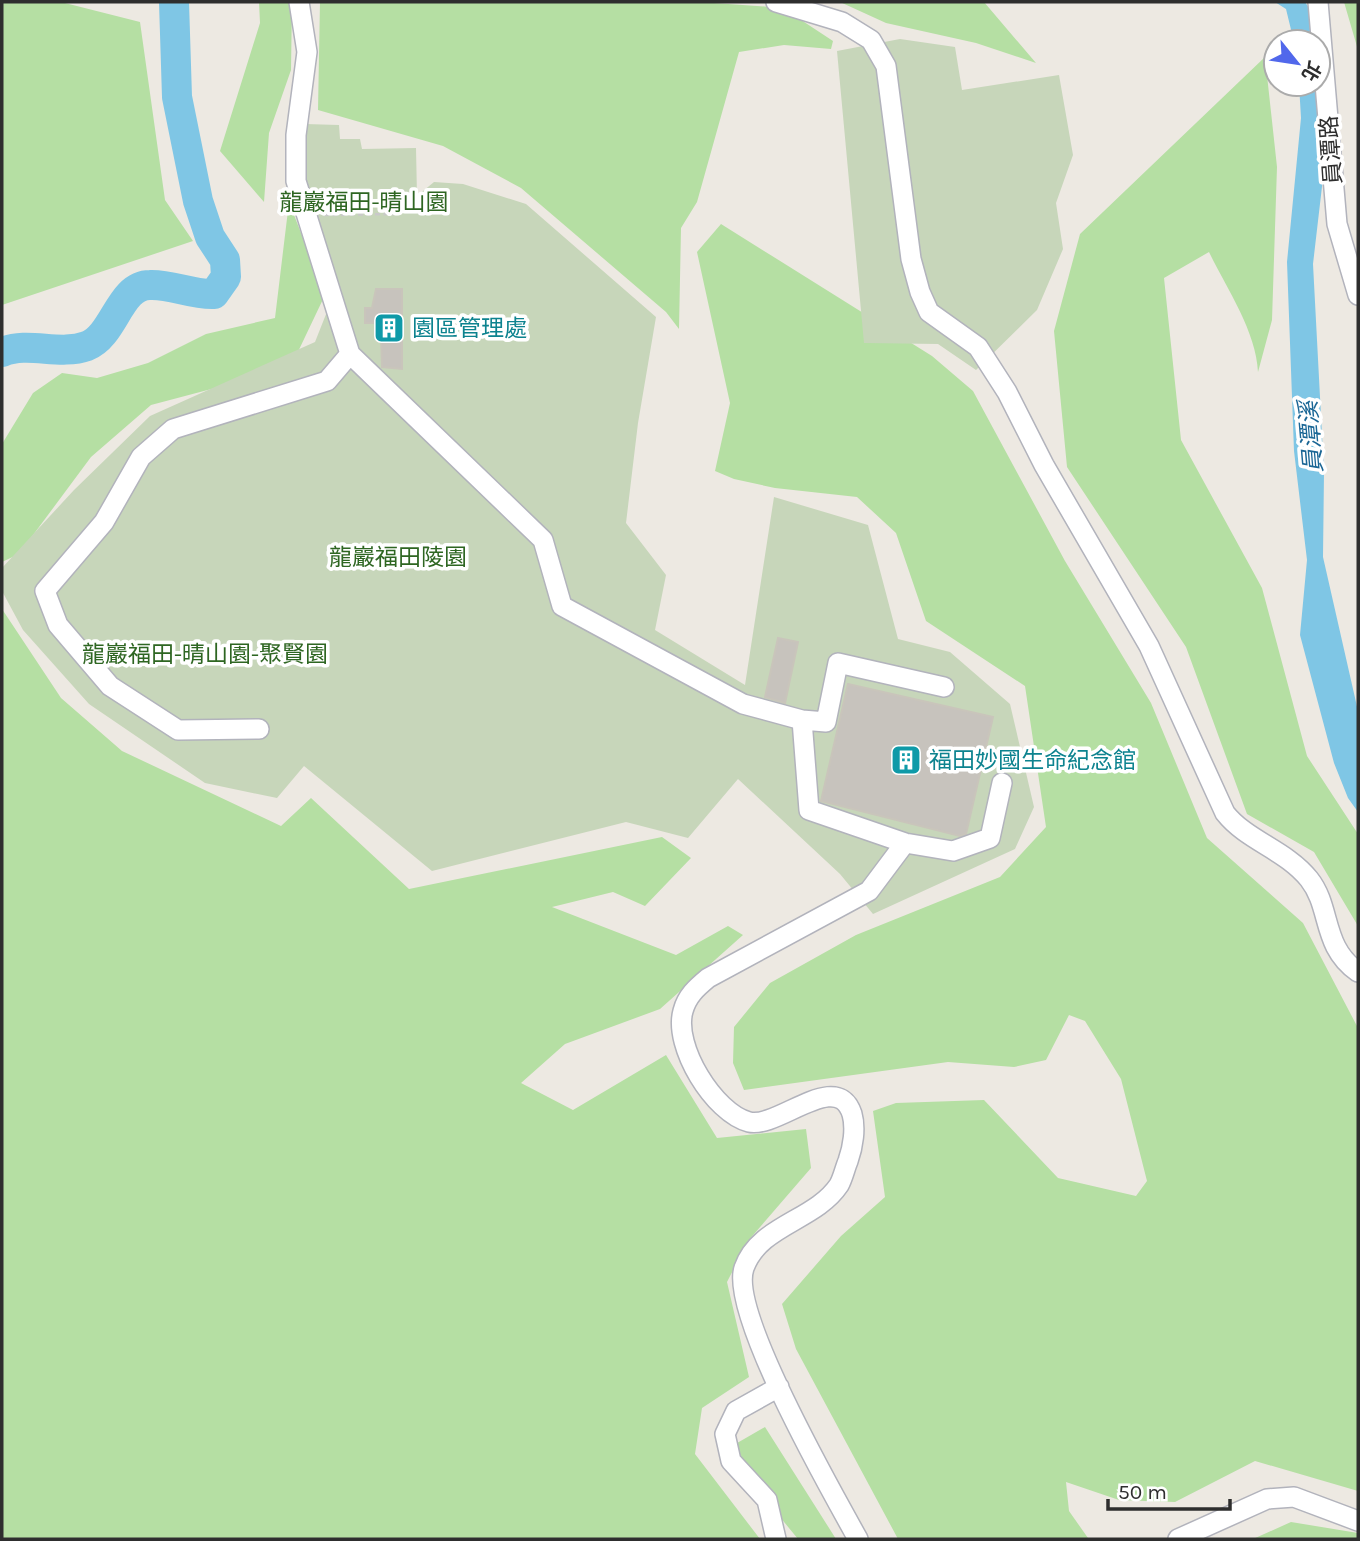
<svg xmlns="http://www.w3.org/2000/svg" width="1360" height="1541" viewBox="0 0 1360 1541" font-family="Karla,'Noto Sans TC',sans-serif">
<rect width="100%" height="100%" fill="#ede9e2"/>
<path fill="#b5dfa3" d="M2,2H61L140,22L165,200L193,241L2,305Z
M259,2H292L291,70L269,133L264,202L220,151L260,23Z
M320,2H700L771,7L795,16L833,41L831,49L784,45L739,52L697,202L681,228L679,329L666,312L521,188L443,146L318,110Z
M840,2H984L1036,63L976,43L886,23Z
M1344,2H1358V50Z
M1265,57L1277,167L1272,320L1258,372C1256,331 1227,289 1209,252L1164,278L1181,440L1262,588L1307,756L1358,834V926L1314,852L1247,814L1186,647L1067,467L1054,331L1080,234Z
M289,202L325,295L295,358L219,387L151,405L91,457L19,554L2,562V444L33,393L62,373L97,378L148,363L206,334L275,318Z
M721,224L932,356L973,391L1065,561L1151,703L1207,838L1303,923L1358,1028V1491L1255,1461L1175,1502L1119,1500L1066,1482L1069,1511L1088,1538L1082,1539H898L796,1349L782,1304L841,1236L885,1197L873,1111L896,1103L984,1100L1058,1178L1136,1196L1147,1181L1121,1079L1085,1021L1069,1015L1046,1060L1014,1067L948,1062L744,1090L733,1063L734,1027L770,983L856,935L1000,877L1046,827L1025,686L926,621L896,533L857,497L775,488L734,479L715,471L730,403L697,252Z
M2,609L61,698L122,751L281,826L311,798L409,889L662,837L691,858L645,906L613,892L552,907L676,955L728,926L743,935L660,1009L565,1044L521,1083L573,1110L666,1055L717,1138L806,1129L811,1168L748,1241L727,1282L749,1377L702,1408L695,1454L760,1539H2Z
M765,1427L836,1539H798L725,1450Z
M1291,1522L1358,1533V1539H1253Z"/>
<path fill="#c7d6ba" d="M900,39L955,47L962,90L1059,75L1073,155L1056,203L1063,249L1037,310L976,370L938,344L864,343L837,51Z
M305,124L339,125L340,139H360L362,149L416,148L417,196L434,182L463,184L526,204L656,317L638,423L626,523L666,575L655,630L745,685L774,497L868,525L898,639L950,652L1010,704L1034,807L1015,849L873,914L840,874L738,779L688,838L626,822L432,871L304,766L277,798L205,783L89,704L23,630L2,591V568L74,490L150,416L315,342L336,289L302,180Z"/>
<path fill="#7fc6e5" d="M1275,2H1305L1313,14L1314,42H1294L1286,9Z
M1299,84H1315L1323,178L1313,264L1324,473L1323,557L1358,711V812L1348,798L1334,763L1300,635L1307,560L1294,451L1287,262L1301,118Z"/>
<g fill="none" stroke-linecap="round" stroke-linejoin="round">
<path stroke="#7fc6e5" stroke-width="30" d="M2,352C29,341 59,356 87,346C115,335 119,285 150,285C171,284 192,295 214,294L226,277L225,260L210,237L198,201L177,97L174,2"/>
</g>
<path fill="#c7c3bd" stroke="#c9c5bb" stroke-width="2" d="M376,289H402V369L382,367L381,334L375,333V323H365V308H372Z
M778,638L798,642L785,703L765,697Z
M848,684L993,717L966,834L960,836L821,801Z"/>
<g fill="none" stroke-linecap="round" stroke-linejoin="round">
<g stroke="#b2b3bc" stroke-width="22">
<path id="minor" d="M299,2L307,52L296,135V181L350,354L543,540L562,606L743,704L802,720L809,810L905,843L953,851L990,838L1002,783
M776,2L842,22L871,40L886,66L911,259L920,292L929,312L978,347L1007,392L1044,465L1149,646L1225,813C1247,841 1286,850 1309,879C1332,908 1321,946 1358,972
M1318,2L1337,224L1358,295
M802,720L826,722L838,663L944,687
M259,729L178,730L110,686L58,625L45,591L104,522L141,457L173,429L327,381L350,354
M776,1539L767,1500L731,1461L725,1434L736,1411L779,1387
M858,1539C833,1494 729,1312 744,1268C759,1225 815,1221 839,1185C843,1178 845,1168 848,1161C853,1147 856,1128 852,1114C837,1068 778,1129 749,1122C714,1113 673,1046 683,1011C687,996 696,988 708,978L869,891L905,843
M1178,1539L1267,1499L1294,1497L1358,1521"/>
</g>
<path stroke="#c9c9c9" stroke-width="2.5" stroke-dasharray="5 3.5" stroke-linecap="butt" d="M324,215L396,214"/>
<use href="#minor" stroke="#fff" stroke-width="19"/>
</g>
<defs>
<g id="building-square" transform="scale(1.575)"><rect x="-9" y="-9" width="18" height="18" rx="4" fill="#0f9aa8" stroke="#fff"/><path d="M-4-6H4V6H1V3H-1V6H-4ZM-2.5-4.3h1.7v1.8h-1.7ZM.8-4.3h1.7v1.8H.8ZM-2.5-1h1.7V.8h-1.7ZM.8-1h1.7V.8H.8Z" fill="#fff"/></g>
</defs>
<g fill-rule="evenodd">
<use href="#building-square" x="389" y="328"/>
<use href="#building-square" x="906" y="760"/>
</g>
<g text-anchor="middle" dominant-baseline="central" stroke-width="7" stroke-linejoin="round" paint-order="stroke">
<g font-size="23" fill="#2e2e2e" stroke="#fff">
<text transform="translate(1331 150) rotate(-94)">員潭路</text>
</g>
<g font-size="23" fill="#2e6622" stroke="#fff">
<text x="364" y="202">龍巖福田-晴山園</text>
<text x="398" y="557">龍巖福田陵園</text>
<text x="205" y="654">龍巖福田-晴山園-聚賢園</text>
</g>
<g font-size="23" fill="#0d838f" stroke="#fff" text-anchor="start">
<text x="412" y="328">園區管理處</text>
<text x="929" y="760">福田妙國生命紀念館</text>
</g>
<g font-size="24" font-style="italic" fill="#1a6695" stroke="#fff">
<text transform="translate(1311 437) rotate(-95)">員潭溪</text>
</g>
</g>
<rect width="1360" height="1541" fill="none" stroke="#2e2e2e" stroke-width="7"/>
<g transform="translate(1297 63) rotate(120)"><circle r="33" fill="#ffffff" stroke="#ababab" stroke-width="2"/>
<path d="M0-5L12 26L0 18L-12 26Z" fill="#5168eb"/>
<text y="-10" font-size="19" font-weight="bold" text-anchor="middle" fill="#2e2e2e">北</text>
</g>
<path d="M1108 1499v10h122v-10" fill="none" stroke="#2e2e2e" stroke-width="3.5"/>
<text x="1118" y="1499" font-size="21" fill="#2e2e2e" stroke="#ffffff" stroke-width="5" paint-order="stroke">50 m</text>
</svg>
